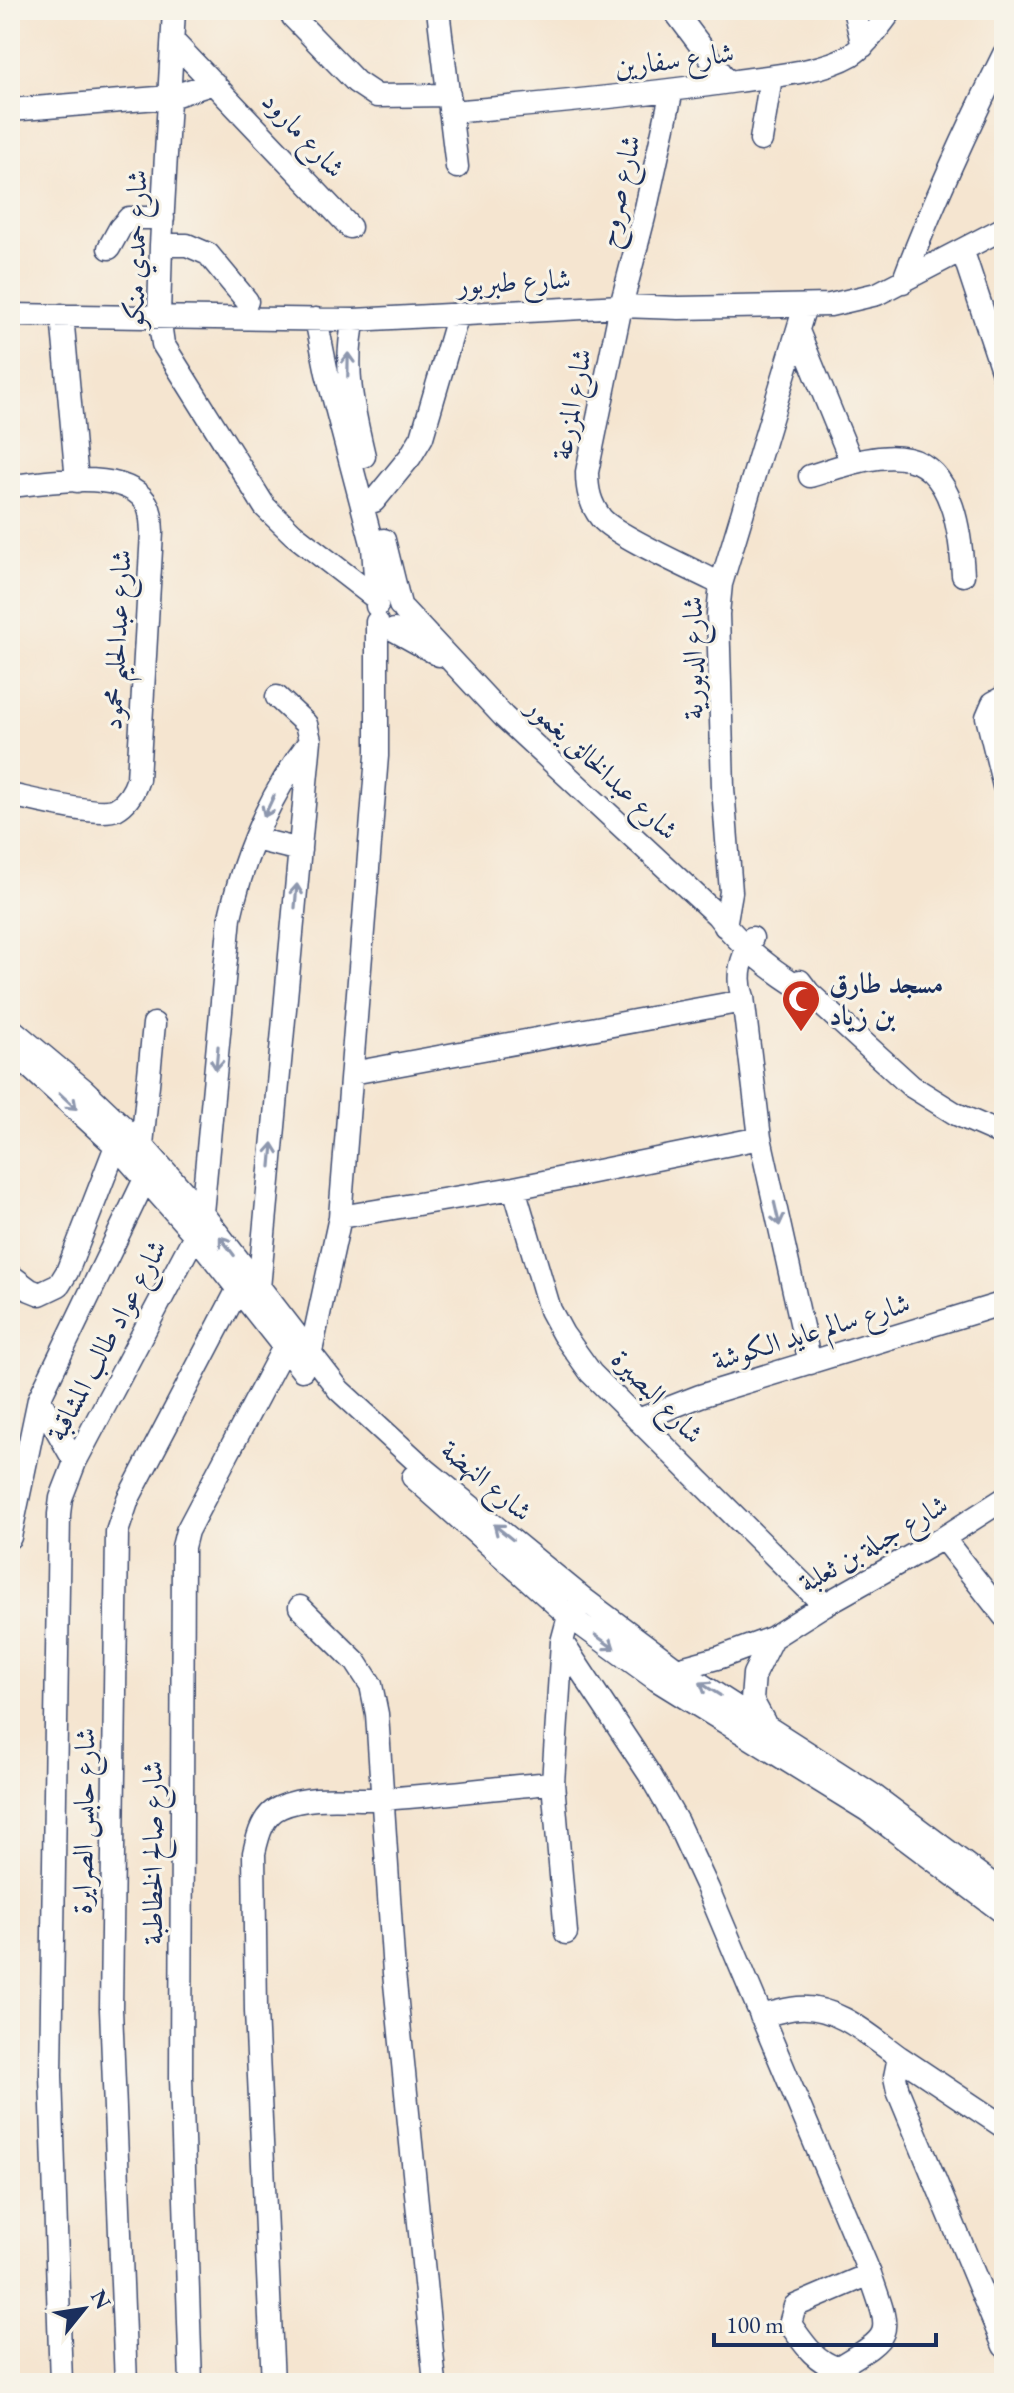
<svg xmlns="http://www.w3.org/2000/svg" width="1014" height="2393" viewBox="0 0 1014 2393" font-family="'EB Garamond',Amiri,serif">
<rect width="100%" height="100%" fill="#f7f3e8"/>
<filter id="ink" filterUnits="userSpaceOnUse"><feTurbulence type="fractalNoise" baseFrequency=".0125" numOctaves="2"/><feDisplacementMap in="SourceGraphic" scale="16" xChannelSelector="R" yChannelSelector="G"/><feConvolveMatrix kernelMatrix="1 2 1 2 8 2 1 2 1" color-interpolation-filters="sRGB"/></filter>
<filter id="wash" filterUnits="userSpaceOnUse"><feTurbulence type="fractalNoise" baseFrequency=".006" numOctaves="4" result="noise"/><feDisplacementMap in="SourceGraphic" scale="32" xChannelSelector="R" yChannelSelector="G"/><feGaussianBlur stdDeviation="1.8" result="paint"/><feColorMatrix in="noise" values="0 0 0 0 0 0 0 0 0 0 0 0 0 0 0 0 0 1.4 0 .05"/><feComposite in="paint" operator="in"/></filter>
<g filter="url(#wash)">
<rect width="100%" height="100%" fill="#f5e5d0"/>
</g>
<g filter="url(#ink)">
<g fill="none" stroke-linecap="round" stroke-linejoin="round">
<g stroke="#3c4a6f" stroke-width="25">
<path id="minor" d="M174,10L161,245L159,316L163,344L265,507L293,534L377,599
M438,10L457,167
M854,10L863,46
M676,13L728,82
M293,17L356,82L377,96L449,95
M174,42L350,227
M672,90L644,217L621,306L587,472C587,490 590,504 601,518C616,536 696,571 721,584
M10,110L170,97L214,83
M450,112C546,104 642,95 737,81C771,76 822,72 851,55C868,44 880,25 892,10
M761,140L771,77
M161,245H187L208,254L247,301
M109,248L120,228L129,218H163
M963,252L1004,376
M903,282C932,204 967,129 1004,54
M10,315L354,320L621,306L679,308L830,305L877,294L1004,228
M62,315L77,481
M316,319L327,373L373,547L377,606
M354,320C343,368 353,409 364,456
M798,331L852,463
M810,476C840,467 877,452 908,459C954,469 961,537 963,575
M10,486C45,483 122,468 145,501C152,510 151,521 152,532L138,779C134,791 127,803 116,809C99,817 30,799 10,795
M374,501L410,457L422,437L458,314
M384,540L400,605
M404,610L504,717L717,915C742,948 774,972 809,993
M394,630L439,655
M1004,697L993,703L987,717L1004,786
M255,839L300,850
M725,926L731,892L723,788L718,614L721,584L805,306
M752,938C742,958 735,976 743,997L760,1138L810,1363
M800,981L809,993L911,1086L956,1114L1004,1135
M10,1028L84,1090L142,1145L202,1213L339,1390L426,1470L585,1600L677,1669L873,1795L1004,1893
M10,1049L116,1146L195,1235L302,1370
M352,1073L743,1001
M142,1145L154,1024
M514,1188L550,1310L563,1334L591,1373L824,1605
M202,1213L230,917C244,854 271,793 310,741
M340,1217L514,1188L760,1138
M10,1275L30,1290L40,1294L59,1285L67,1272L116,1146
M259,1288L310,740L306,724L277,697
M310,1356L340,1217L377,756V622
M39,1399L75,1462
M638,1420L700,1396L1004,1303
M413,1477L569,1616L657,1680L867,1810L1004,1913
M10,1537L39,1399L145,1179
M943,1538L1004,1616
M300,1607L356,1662L371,1685L377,1714L394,1973L435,2383
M562,1642L650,1775L677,1822L708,1889L870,2274C892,2337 894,2334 837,2368C814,2361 803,2342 790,2324L795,2306L870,2274
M677,1669L721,1657L772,1638L824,1605L943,1538L1004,1499
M764,1722L752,1700L754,1674L772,1638
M553,1783L566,1933
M761,2016C773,2013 786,2009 798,2008C837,2005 870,2036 899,2057L895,2077L898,2091L1004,2346
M899,2057L1004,2127
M61,2383L51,2075L59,1514L61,1498L75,1462L195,1235
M126,2383L111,2009L117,1532L128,1499L238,1289
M191,2383L181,2077L183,1547L187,1531L284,1347
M273,2383L256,2011L254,1853C258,1835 263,1814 281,1807C311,1794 349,1800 380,1799C438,1796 496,1787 553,1783L562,1642L569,1616L579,1606"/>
</g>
<use href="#minor" stroke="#fff" stroke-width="22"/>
</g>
<defs><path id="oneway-shaft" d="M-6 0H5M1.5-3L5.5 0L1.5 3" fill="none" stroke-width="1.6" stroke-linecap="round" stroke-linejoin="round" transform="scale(2)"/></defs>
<g stroke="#8d97ae">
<use href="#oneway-shaft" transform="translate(348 365) rotate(-89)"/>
<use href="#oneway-shaft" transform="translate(269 806) rotate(115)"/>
<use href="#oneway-shaft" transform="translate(296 896) rotate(-85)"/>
<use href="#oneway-shaft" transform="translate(217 1058) rotate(95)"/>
<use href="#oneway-shaft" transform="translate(68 1101) rotate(43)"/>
<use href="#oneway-shaft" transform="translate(272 1155) rotate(-85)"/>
<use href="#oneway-shaft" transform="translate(777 1214) rotate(77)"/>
<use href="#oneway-shaft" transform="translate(227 1246) rotate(-127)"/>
<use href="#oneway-shaft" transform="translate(503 1532) rotate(-141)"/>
<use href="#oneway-shaft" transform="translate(605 1642) rotate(36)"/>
<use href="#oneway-shaft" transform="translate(710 1689) rotate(-148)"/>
</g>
</g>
<defs>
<g id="mosque-pin" transform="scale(2)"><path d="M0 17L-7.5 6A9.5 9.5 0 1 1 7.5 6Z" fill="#c8321e" stroke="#f7f3e8"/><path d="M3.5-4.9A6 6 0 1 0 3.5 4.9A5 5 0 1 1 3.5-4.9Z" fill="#fff"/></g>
</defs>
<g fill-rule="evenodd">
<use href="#mosque-pin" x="801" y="999"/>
</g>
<g text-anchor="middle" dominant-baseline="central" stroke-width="6" stroke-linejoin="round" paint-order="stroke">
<g font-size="28" fill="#1b2f5e" stroke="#f7f3e8">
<text transform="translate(674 59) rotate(-7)">شارع سفارين</text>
<text transform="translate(304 134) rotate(47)">شارع مارود</text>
<text transform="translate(618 191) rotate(-77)">شارع صروح</text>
<text transform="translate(135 249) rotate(-89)">شارع حمدي منكو</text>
<text transform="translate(514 281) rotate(-3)">شارع طبربور</text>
<text transform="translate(571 404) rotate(-79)">شارع المزرعة</text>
<text transform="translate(116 640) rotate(-87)">شارع عبدالحليم محمود</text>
<text transform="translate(692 658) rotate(-90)">شارع الدبورية</text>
<text transform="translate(603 768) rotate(43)">شارع عبدالخالق يغمور</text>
<text transform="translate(811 1331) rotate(-17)">شارع سالم عايد الكوشة</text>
<text transform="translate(106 1340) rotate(-62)">شارع عواد طالب المشاقبة</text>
<text transform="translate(658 1396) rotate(46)">شارع البصيرة</text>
<text transform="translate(487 1480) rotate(40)">شارع النهضة</text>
<text transform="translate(873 1543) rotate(-30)">شارع جبلة بن ثعلبة</text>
<text transform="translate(83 1821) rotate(-89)">شارع حابس الصرايرة</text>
<text transform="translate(152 1853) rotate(-90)">شارع صالح الخطاطبة</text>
</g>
<g font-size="28" font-weight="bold" fill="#1b2f5e" stroke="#f7f3e8" text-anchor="start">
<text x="829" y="983">مسجد طارق<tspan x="829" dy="32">بن زياد</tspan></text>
</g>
</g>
<rect width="1014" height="2393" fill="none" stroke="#f7f3e8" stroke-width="40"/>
<g transform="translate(84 2309) rotate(60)" stroke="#f7f3e8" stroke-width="6" paint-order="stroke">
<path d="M0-6L14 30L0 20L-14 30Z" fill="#1b2f5e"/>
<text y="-12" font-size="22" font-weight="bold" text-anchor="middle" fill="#1b2f5e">N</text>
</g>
<path d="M714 2333v12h222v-12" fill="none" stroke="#1b2f5e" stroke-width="4"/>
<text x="726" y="2333" font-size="24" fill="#1b2f5e" stroke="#f7f3e8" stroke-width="6" paint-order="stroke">100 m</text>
</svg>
